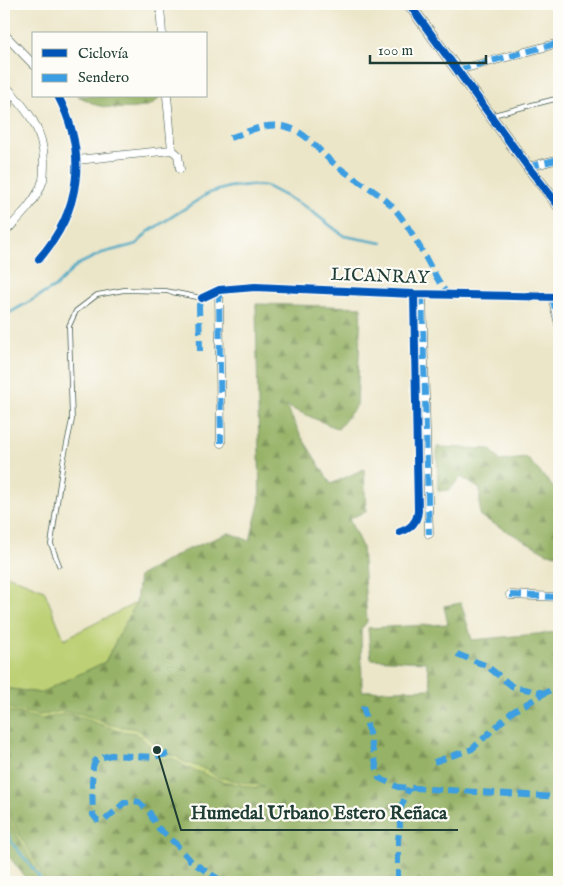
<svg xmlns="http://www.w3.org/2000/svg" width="563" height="886" viewBox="0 0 563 886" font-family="'IM FELL English',serif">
<defs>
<pattern id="forest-firs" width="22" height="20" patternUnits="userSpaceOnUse" patternTransform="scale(1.25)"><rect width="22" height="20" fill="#96b266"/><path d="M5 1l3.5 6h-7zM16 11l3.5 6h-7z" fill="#7a9255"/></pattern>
<pattern id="park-crowns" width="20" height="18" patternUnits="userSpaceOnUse" patternTransform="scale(1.25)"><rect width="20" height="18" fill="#bdd074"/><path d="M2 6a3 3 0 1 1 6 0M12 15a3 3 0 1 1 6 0" fill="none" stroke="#99aa60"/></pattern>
</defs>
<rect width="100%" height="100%" fill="#fdfcf7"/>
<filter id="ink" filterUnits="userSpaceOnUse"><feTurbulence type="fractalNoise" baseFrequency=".02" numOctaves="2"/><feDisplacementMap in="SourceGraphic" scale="10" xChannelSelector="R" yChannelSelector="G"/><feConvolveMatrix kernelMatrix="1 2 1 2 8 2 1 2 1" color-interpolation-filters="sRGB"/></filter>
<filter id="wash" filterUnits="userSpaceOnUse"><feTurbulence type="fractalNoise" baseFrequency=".0096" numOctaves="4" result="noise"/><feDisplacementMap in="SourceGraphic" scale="20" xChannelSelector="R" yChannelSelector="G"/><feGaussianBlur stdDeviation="1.12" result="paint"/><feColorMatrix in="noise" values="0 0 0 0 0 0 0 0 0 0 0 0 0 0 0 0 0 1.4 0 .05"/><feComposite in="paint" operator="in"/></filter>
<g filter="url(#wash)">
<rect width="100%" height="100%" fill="#ece6c9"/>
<path fill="#bdd074" stroke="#6e8654" d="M4,574L44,590L64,639L136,603L105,662L40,693L4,688Z"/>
<path fill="url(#forest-firs)" stroke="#5a784d" d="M78,96H159C155,113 110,109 96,105C90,102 85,99 78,96Z
M256,304L361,307L357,405L338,429L286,406L301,436L331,484L364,469L366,511L349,519L362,547L367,622L361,629L362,691L432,689L426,662L371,659L368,628L448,624L444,606L461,603L472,640L559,632V882H29L4,850V719L6,721L4,688L40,693L105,662L136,603L139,576L184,551L229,533L250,541L260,500Z
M437,447L490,449L500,461L527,458L553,487L559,492V554L547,553L480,516V489L461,477L449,490L438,491Z"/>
<path fill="url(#park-crowns)" stroke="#6e8654" d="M4,707L38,715L47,714L61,711L82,714L112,725L137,729L148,737L158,747L162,754L176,756L184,762L206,769L217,777L264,786L256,788L221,781L186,767L174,759H162L151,747L136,733L118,731L77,716L65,714L41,719L4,710Z
M4,801C10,809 11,818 15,826C21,838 28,849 35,861C39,868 41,875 45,882H43L12,826Z"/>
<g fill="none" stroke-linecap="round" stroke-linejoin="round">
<path stroke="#45a7c5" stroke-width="2.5" d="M4,316L55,287L77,265L102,253L137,244L148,232L209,193L229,187L252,185L266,186L306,207L344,236L382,243
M4,825L12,843L39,876L41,882"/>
</g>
</g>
<g filter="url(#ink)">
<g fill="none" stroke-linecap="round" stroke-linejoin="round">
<g stroke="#3e564a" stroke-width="5.5">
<path id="lane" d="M493,115L559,98
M59,565L51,544L63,462L72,420L69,326L76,311L97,295L124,290L166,291L202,298"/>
</g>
<g stroke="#3e564a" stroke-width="9">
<path id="street" d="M160,6L162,34
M4,34L34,65
M458,70L559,43
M4,84C25,108 43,126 44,161C44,167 44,174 43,180C37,201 18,219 4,233
M167,96L172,150
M4,117L8,105L9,90
M77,160L172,150L178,155L180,169
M528,167L559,159
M39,259C81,211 88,153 58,96
M219,290L221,443
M422,294L429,534
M552,297L559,324
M202,298L219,290L255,287L414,294L559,297
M400,532C410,529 417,522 418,511L414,294
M510,595L559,597"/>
</g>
<g stroke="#3e564a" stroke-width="12">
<path id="secondary" d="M409,4L528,167L559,206"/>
</g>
<use href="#lane" stroke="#fff" stroke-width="4"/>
<use href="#street" stroke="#fff" stroke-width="8"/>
<use href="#secondary" stroke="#fff" stroke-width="10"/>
<path stroke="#3c9ee2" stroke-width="6" stroke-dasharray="12 6" stroke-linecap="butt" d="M458,70L559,43
M230,138C246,132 265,123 282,126C304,129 316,148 331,161C349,177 372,187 390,204C414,229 427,265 447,294L451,295
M528,167L559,159
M219,290L221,443
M422,294L429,534
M552,297L559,324
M200,351L199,305L202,298
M510,595L559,597
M457,654L487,666L513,687L545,693
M363,706L379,778L398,787L559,797
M168,754L153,757L111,755L99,758L95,761L93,767L92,783L93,815L97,820H105L124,803L134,801L139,802L150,813L156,826L177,845L192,862L223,882
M434,762L472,749L512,712L559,685
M398,882V840L400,826L399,812L409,788"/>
<g stroke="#fdfcf7" stroke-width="11">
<path id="cycleway" d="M409,4L528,167L559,206
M39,259C81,211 88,153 58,96
M202,298L219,290L255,287L414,294L559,297
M400,532C410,529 417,522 418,511L414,294"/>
</g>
<use href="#cycleway" stroke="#0057b8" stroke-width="8"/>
</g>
</g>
<g text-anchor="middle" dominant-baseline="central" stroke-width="4.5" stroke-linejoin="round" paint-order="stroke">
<g font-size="18" fill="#1f3d34" stroke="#fdfcf7">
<text transform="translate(380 277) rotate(2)">LICANRAY</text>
</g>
</g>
<path fill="none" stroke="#1f3d34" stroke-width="2" d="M157 750L181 830H458"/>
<circle fill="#1f3d34" stroke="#fdfcf7" stroke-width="2" cx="157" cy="750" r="5"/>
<g font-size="19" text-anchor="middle" font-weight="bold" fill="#1f3d34" stroke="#fdfcf7" stroke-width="4.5" stroke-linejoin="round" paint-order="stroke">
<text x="319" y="819">Humedal Urbano Estero Reñaca</text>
</g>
<rect width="563" height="886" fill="none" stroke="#fdfcf7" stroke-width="20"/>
<rect x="32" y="32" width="175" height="65" fill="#fdfcf7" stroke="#a4b0a9"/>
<rect x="42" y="49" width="25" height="8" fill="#0057b8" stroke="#a4b0a9"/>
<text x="78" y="58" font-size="15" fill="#1f3d34">Ciclovía</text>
<rect x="42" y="74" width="25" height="8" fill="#3c9ee2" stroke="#a4b0a9"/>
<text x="78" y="82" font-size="15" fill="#1f3d34">Sendero</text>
<path d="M370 55v8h116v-8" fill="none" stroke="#1f3d34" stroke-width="2.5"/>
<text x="378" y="55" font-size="15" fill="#1f3d34" stroke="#fdfcf7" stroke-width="4" paint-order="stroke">100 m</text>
</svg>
